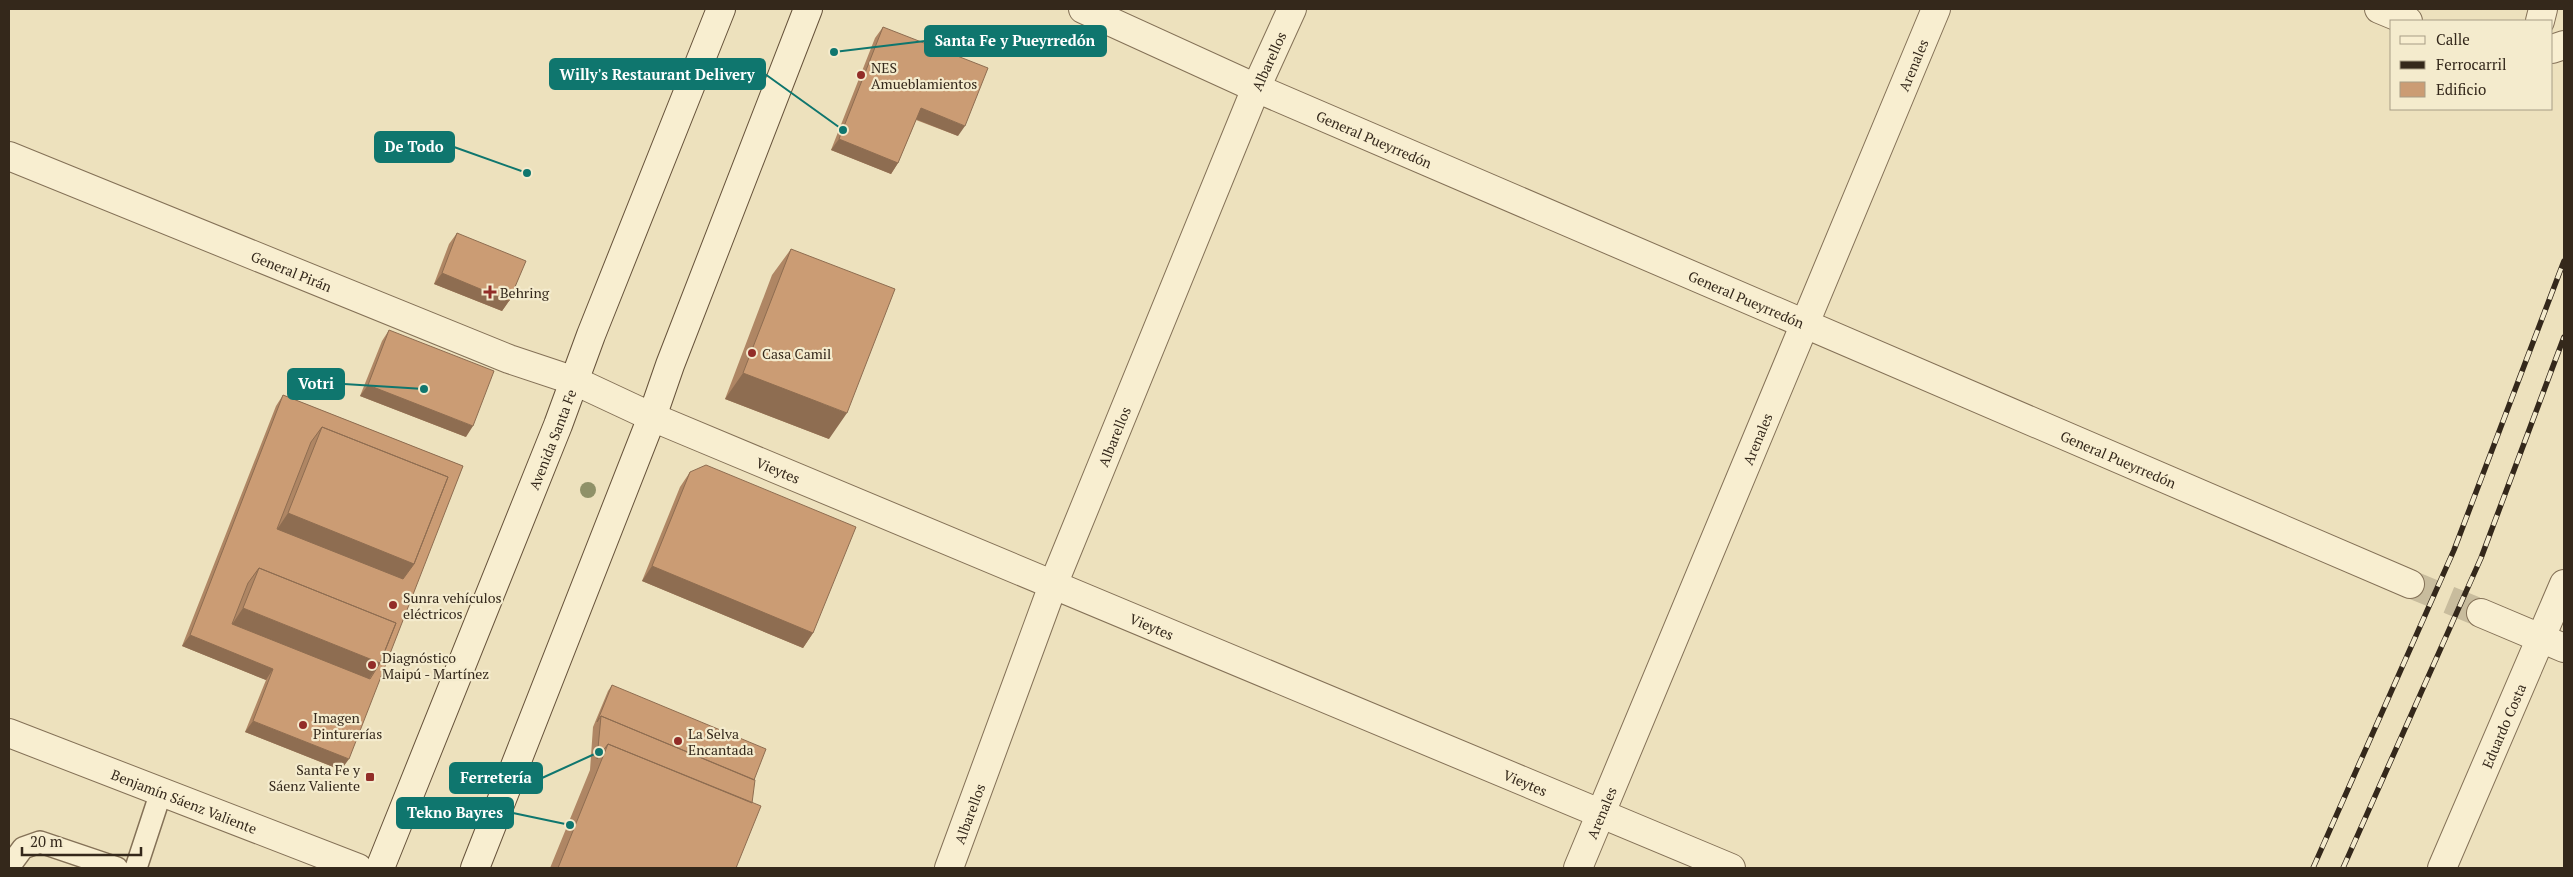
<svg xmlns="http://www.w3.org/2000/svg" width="2573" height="877" viewBox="0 0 2573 877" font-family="'PT Serif',serif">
<rect width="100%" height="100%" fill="#ede1bd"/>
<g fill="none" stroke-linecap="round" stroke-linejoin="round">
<path stroke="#c8bc9d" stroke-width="28" stroke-dasharray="28 14" stroke-linecap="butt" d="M2410,584L2481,613"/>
<g stroke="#847157" stroke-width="24">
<path id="service" d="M9,867L23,848L40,842L117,868
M136,868L161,792"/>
</g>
<g stroke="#847157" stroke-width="30">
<g id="minor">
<path id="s1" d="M1083,9L1256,88L2410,584"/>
<path d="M2379,9L2408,21"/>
<path d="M2540,21L2543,9"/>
<path d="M2552,49L2564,45"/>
<path id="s2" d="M9,156L509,359L575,381L652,417L1731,868"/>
<path d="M2481,613L2564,648"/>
<path id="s3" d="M9,733L358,868"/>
<path id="s4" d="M949,868L1053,585L1256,88L1292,9"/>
<path id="s5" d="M1578,868L1936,9"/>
<path id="s6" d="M2442,868L2564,584"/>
</g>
</g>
<g stroke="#66523a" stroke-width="30">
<g id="secondary">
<path id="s7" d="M380,868L558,425L591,335L721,9"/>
<path d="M475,868L652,417L670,365L808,9"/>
</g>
</g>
<use href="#service" stroke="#f8eed0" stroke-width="21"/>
<use href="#minor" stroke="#f8eed0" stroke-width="28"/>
<use href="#secondary" stroke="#f8eed0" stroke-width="28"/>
<g stroke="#34281b" stroke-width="5.5">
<path id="rail" d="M2313,868L2454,550L2564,261
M2343,868L2481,558L2564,337"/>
</g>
<use href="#rail" stroke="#f4ebcd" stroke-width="4" stroke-dasharray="11" stroke-linecap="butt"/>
</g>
<circle fill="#8f9168" cx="588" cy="490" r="8"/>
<path fill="#af8664" d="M883,27L958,136L916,120L898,163L891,174L831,150L875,38Z
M457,233L509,301L502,311L434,284L449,244Z
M791,249L829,439L725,399L772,275Z
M389,330L466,437L360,396L382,341Z
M283,395L463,466L341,770L245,732L266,680L182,646L276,406Z
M690,472L813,633L803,648L642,581L680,487Z
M612,685L754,780L736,868H550L590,770L593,727L608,691Z"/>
<path fill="#8e6d51" d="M921,108L965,126L958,136L913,118Z
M839,139L898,163L891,174L831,150Z
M442,273L509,301L502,311L434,284Z
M743,373L847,413L829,439L725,399Z
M368,385L473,426L466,437L360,396Z
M288,513L414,564L396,590L270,540Z
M652,566L813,633L803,648L642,581Z
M243,608L380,663L362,689L225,635Z
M190,635L273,669L266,680L182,646Z
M253,721L349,759L341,770L245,732Z"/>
<path fill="#cb9c74" stroke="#8e6d51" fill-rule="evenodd" d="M883,27L988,68L965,126L921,108L898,163L839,139Z
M457,233L526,261L509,301L442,273Z
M791,249L895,289L847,413L743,373Z
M389,330L494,371L473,426L368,385Z
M283,395L463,466L349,759L253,721L273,669L190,635ZM322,427L448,477L414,564L403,579L277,529L311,442ZM259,568L396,623L380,663L370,679L232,624L248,583Z
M322,427L448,477L414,564L288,513Z
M706,465L856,527L813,633L652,566L690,472Z
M259,568L396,623L380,663L243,608Z
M612,685L766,749L754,780L601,716L597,722Z
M601,716L755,780L752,803L608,744L597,759Z
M608,744L761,806L736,868H558Z"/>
<g fill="#922d28" stroke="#f4ebcd" stroke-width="2">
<circle cx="861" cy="75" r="5"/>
<path d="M487.5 284.5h5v5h5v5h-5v5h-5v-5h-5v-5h5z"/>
<circle cx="752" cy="353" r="5"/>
<circle cx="393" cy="605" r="5"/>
<circle cx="372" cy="665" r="5"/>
<circle cx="303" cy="725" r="5"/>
<circle cx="678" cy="741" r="5"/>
<rect x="365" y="772" width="10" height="10" rx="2.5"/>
</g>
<g text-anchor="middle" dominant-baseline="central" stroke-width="4.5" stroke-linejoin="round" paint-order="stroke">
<g font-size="14" fill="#34281b" stroke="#f4ebcd">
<text stroke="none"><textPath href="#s4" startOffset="868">Albarellos</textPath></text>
<text stroke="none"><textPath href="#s5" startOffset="870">Arenales</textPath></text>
<text stroke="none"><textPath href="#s1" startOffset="319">General Pueyrredón</textPath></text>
<text stroke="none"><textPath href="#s2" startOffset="305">General Pirán</textPath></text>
<text stroke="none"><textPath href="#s1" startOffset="724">General Pueyrredón</textPath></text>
<text stroke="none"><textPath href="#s4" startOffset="462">Albarellos</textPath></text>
<text stroke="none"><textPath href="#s5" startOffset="465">Arenales</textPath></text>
<text stroke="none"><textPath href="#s7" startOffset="462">Avenida Santa Fe</textPath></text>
<text stroke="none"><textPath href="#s1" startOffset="1129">General Pueyrredón</textPath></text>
<text stroke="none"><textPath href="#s2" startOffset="831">Vieytes</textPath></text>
<text stroke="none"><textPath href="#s2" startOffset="1236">Vieytes</textPath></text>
<text stroke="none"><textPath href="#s6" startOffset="155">Eduardo Costa</textPath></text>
<text stroke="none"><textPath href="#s2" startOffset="1641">Vieytes</textPath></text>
<text stroke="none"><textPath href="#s3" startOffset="188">Benjamín Sáenz Valiente</textPath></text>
<text stroke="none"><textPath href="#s5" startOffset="60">Arenales</textPath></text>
<text stroke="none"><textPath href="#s4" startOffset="58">Albarellos</textPath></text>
</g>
<g font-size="14" fill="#34281b" stroke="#f4ebcd" text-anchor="start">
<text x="871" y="67">NES<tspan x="871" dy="16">Amueblamientos</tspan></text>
<text x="500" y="292">Behring</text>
<text x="762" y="353">Casa Camil</text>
<text x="403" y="597">Sunra vehículos<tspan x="403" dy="16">eléctricos</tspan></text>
<text x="382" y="657">Diagnóstico<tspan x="382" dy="16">Maipú - Martínez</tspan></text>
<text x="313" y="717">Imagen<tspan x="313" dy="16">Pinturerías</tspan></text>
<text x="688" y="733">La Selva<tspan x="688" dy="16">Encantada</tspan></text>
<text x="360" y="769" text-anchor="end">Santa Fe y<tspan x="360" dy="16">Sáenz Valiente</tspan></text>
</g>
</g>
<path fill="none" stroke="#0f766e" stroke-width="2" d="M834 52L925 41M843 130L765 74M527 173L454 147M424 389L344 384M599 752L542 778M570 825L513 813"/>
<g fill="#0f766e" stroke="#f4ebcd" stroke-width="2">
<circle cx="834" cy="52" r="5"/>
<circle cx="843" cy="130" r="5"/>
<circle cx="527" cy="173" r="5"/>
<circle cx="424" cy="389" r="5"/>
<circle cx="599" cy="752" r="5"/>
<circle cx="570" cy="825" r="5"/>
</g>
<g fill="#0f766e" stroke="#0f766e" stroke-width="2">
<rect x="925" y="26" width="181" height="30" rx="5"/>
<rect x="550" y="59" width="215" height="30" rx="5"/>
<rect x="375" y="132" width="79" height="30" rx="5"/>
<rect x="288" y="369" width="56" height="30" rx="5"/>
<rect x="450" y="763" width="92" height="30" rx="5"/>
<rect x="397" y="798" width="116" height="30" rx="5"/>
</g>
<g font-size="15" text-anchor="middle" font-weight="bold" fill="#fff">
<text x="1015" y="46">Santa Fe y Pueyrredón</text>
<text x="657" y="80">Willy's Restaurant Delivery</text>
<text x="414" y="152">De Todo</text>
<text x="316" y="389">Votri</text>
<text x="496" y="783">Ferretería</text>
<text x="455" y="818">Tekno Bayres</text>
</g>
<rect width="2573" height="877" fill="none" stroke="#34281b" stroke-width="20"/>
<rect x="2390" y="20" width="162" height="90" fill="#f4ebcd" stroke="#a79d86"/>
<rect x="2400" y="36" width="25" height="8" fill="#f8eed0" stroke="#a79d86"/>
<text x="2436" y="45" font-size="15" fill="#34281b">Calle</text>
<rect x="2400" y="61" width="25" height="8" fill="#34281b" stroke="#a79d86"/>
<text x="2436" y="70" font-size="15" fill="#34281b">Ferrocarril</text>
<rect x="2400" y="82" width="25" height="15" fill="#cb9c74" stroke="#a79d86"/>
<text x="2436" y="95" font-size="15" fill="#34281b">Edificio</text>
<path d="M22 847v8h119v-8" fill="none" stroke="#34281b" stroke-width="2.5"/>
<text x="30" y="847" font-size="15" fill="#34281b" stroke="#f4ebcd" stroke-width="4" paint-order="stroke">20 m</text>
</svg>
